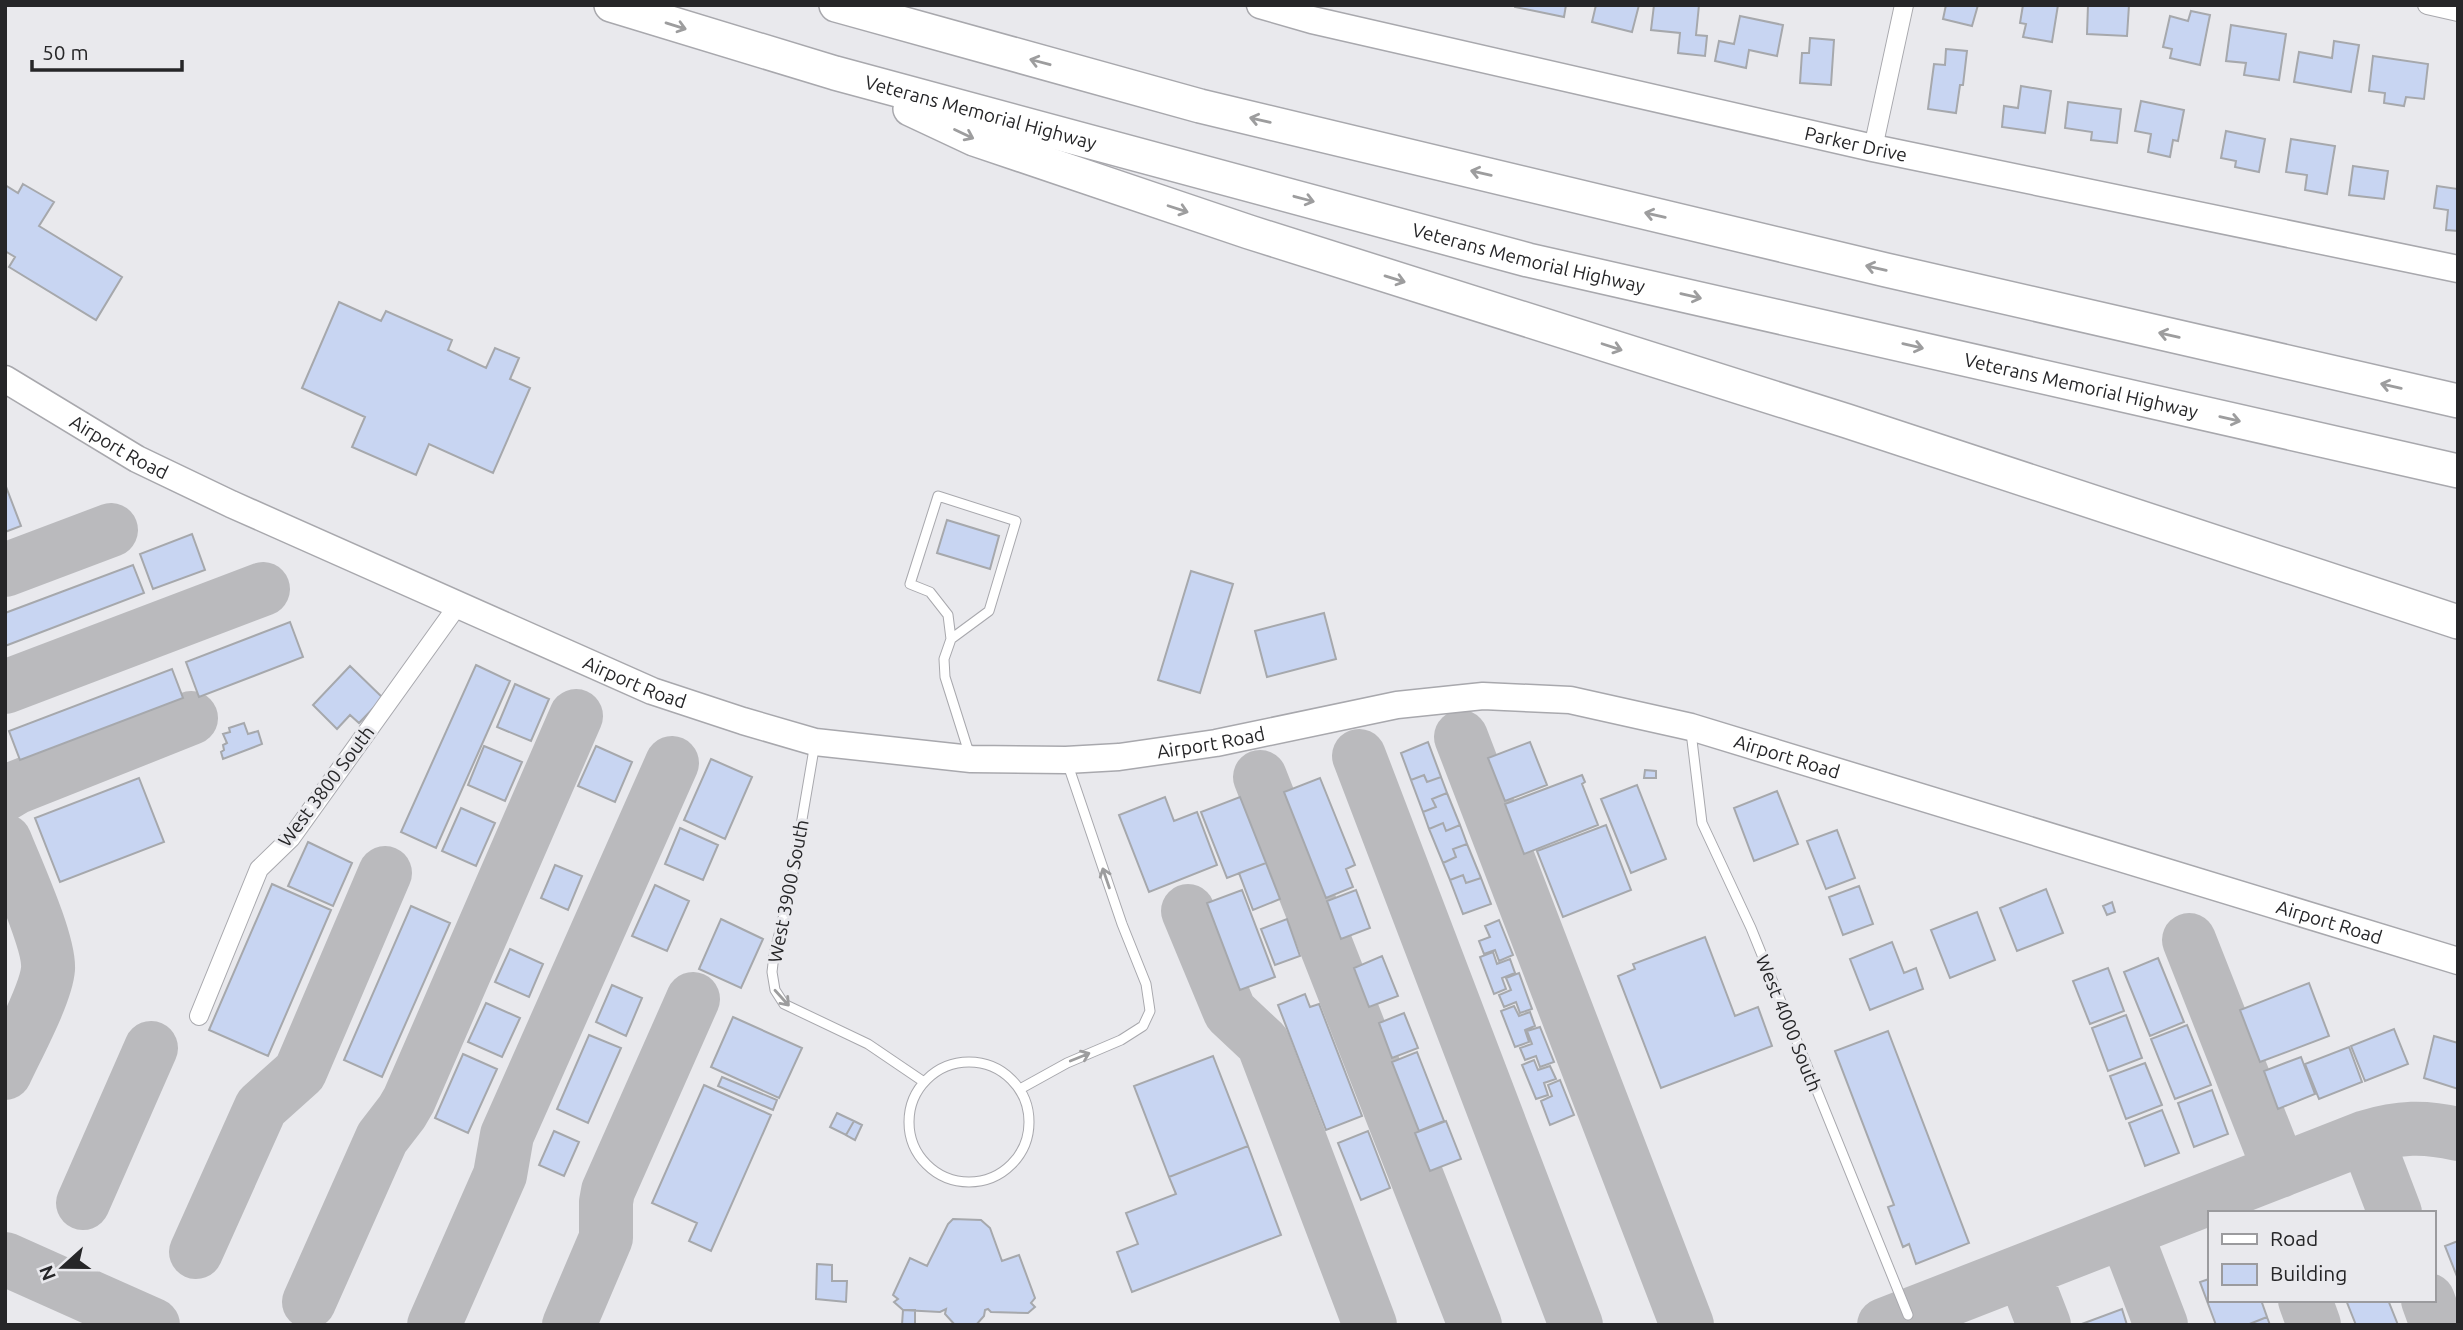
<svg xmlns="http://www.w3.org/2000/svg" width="2463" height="1330" viewBox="0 0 2463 1330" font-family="Ubuntu,sans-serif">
<rect width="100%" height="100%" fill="#e9e9ed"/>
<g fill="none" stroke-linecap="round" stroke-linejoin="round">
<path stroke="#bababd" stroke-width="54" d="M5,570L111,530
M5,687L263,589
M1461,737L1687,1325
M1359,756L1576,1325
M1260,777L1475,1325
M5,794L15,788L191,718
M5,841C16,869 50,943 48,969C46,994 17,1047 5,1073
M1188,911L1230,1012L1263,1043L1370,1325
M2189,940L2280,1171
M2366,1137L2395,1213
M83,1203L151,1048
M2125,1231L2161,1325
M196,1252L261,1107L300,1072L385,873
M5,1259L153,1325
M2023,1271L2044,1325
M2305,1300L2314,1325
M2428,1300L2437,1325
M309,1302L382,1138L402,1112L409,1100L576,716
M434,1325L500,1175L507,1135L672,763
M569,1325L606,1238V1202L608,1191L693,999
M1884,1325L2366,1137C2399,1127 2424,1126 2458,1134"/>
</g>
<path fill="#c8d5f2" stroke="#a6a8ac" stroke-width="2" d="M1515,5H1566L1564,17L1515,7Z
M1596,5H1639L1632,32L1592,22Z
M1654,5H1699L1696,35L1707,36L1705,56L1678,53L1680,33L1651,30Z
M1946,5H1978L1972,26L1943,19Z
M2023,5H2058L2052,42L2023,37L2026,24L2020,23Z
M2088,5H2129L2127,36L2087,34Z
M2191,11L2210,15L2200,65L2170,58L2172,49L2163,47L2170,16L2188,21Z
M1740,16L1783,25L1777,56L1749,50L1746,68L1715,61L1719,41L1734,44Z
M2231,25L2286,34L2279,80L2244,75L2246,63L2226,61Z
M1810,38L1834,40L1831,85L1800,83L1802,53H1809Z
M2334,41L2359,45L2351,92L2294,82L2299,52L2332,58Z
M1946,49L1967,51L1963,85H1960L1956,113L1928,109L1934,64L1945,65Z
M2373,56L2428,64L2424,99L2406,97L2404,106L2384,103L2385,93L2369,91Z
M2021,86L2051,91L2045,133L2002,127L2004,106L2018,108Z
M2141,101L2184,110L2178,141L2173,140L2170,157L2148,152L2151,134L2135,131Z
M2068,102L2121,109L2117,143L2091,140L2092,132L2065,128Z
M2226,131L2265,139L2259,172L2235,167L2236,161L2221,158Z
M2291,139L2335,146L2327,194L2305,190L2307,175L2286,172Z
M2353,166L2388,171L2384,199L2349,195Z
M23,184L54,202L39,226L122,277L96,320L9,267L15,257L5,251V185L18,193Z
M2437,186L2458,189V231L2446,230L2448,210L2434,208Z
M339,302L381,321L386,311L452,340L448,350L486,368L495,348L519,358L510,379L530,388L493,473L429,444L416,475L352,447L365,417L302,388Z
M5,484L21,526L5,532Z
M947,520L999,536L990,569L937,553Z
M192,534L205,570L153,589L140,554Z
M133,565L144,593L5,646V613Z
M1191,571L1233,584L1200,693L1158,680Z
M1324,613L1336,659L1267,677L1255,631Z
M290,622L303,657L199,697L186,662Z
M476,665L510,681L436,848L401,832Z
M350,666L383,698L359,723L350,715L337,729L313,705Z
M172,669L183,698L20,760L9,731Z
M515,684L549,699L531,741L497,727Z
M244,723L248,734L258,731L262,744L223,759L221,752L224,750L223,745L227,743L223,734L230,732L229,728Z
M1428,742L1441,777L1427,782L1424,775L1411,780L1401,753Z
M1530,742L1547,785L1505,801L1488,758Z
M484,746L522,762L505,801L468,785Z
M596,746L632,762L615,802L578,786Z
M711,759L752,777L725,839L684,820Z
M1645,770L1656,771V778H1644Z
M1424,775L1427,782L1441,777L1447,793L1432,799L1436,807L1423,812L1411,780Z
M1582,775L1585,782L1582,784L1598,825L1524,854L1505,804Z
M139,778L164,842L60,882L35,818Z
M1320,778L1355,865L1346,869L1353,887L1326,898L1284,792Z
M1637,785L1666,859L1631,873L1601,799Z
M1777,791L1798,844L1754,861L1734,808Z
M1447,793L1460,825L1446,831L1443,823L1429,829L1423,812L1436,807L1432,799Z
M1165,797L1174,821L1197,812L1217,865L1149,892L1119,815Z
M1240,797L1266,863L1227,878L1201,812Z
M461,808L495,823L476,866L442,851Z
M1443,823L1446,831L1460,825L1467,844L1453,849L1456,857L1443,863L1429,829Z
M1606,825L1631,890L1563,917L1537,851Z
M680,828L718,845L703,880L665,864Z
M1837,830L1855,878L1826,889L1807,841Z
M308,842L352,863L333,906L288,886Z
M1467,844L1481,878L1466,883L1463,875L1450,880L1443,863L1456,857L1453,849Z
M1266,863L1280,899L1253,910L1239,873Z
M555,865L582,876L568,910L541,898Z
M1463,875L1466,883L1481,878L1491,904L1463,914L1450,880Z
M272,884L331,910L268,1056L209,1030Z
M655,885L689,901L667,951L632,936Z
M1859,886L1873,924L1843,935L1829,897Z
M2046,889L2063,933L2017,951L2000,908Z
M1242,890L1275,977L1240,990L1207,903Z
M1356,890L1370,928L1341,939L1327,901Z
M2112,902L2115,912L2107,915L2103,906Z
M411,906L450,923L382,1077L344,1060Z
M1977,912L1995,960L1950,978L1931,930Z
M721,919L763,939L741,988L699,969Z
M1287,919L1300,956L1275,965L1261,929Z
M1499,920L1513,955L1499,961L1495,950L1484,954L1479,941L1490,937L1485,926Z
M1705,937L1735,1016L1758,1007L1772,1046L1661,1088L1618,976L1635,969L1633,964Z
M1892,942L1904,973L1916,968L1923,989L1870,1010L1850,959Z
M510,949L543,964L529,997L495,982Z
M1493,952L1497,964L1510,959L1515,973L1502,978L1506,989L1494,994L1480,957Z
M1382,956L1398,996L1369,1007L1354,968Z
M2158,958L2184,1022L2150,1036L2124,972Z
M2108,968L2124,1011L2090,1024L2073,981Z
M1519,973L1532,1009L1520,1013L1516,1002L1504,1007L1499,995L1511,990L1506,978Z
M2309,983L2329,1036L2260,1062L2240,1010Z
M612,985L642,998L626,1036L596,1022Z
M1305,994L1310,1007L1319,1004L1362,1116L1326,1130L1278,1005Z
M486,1003L520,1018L502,1057L468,1042Z
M1514,1006L1519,1016L1530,1012L1535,1026L1525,1030L1529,1042L1515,1047L1501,1011Z
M1404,1013L1418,1048L1392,1058L1379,1023Z
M2126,1015L2142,1058L2108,1071L2092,1028Z
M733,1017L802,1048L779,1098L711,1067Z
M2187,1025L2211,1085L2175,1099L2151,1039Z
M1540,1027L1554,1062L1540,1067L1536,1056L1525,1060L1520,1048L1532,1044L1527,1031Z
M2394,1029L2408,1064L2365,1081L2351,1046Z
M1888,1031L1969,1243L1916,1264L1909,1244L1903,1247L1888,1207L1894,1205L1835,1051Z
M589,1035L621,1048L588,1123L557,1109Z
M2434,1036L2458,1043V1089L2424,1078Z
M2349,1047L2362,1082L2319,1099L2305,1064Z
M1417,1052L1444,1121L1419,1131L1392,1062Z
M463,1054L497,1069L468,1133L435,1118Z
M1213,1056L1248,1146L1169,1177L1134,1086Z
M2301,1057L2315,1094L2278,1109L2264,1071Z
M1534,1060L1538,1070L1550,1066L1556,1079L1544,1083L1548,1095L1536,1099L1522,1065Z
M2145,1063L2162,1105L2126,1119L2110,1076Z
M722,1077L777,1100L773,1110L718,1086Z
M1560,1080L1574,1115L1550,1125L1541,1101L1552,1096L1548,1085Z
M704,1085L771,1115L711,1251L689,1241L697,1223L652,1203Z
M2212,1090L2228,1134L2194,1147L2178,1103Z
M2162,1110L2179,1153L2145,1166L2129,1123Z
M837,1113L854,1121L846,1135L830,1127Z
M854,1121L862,1125L855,1140L846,1135Z
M1446,1121L1461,1159L1430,1171L1415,1133Z
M554,1131L579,1142L564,1176L539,1165Z
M1368,1131L1390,1188L1361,1200L1338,1143Z
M1248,1146L1281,1235L1132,1292L1117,1252L1138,1244L1126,1213L1176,1194L1169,1177Z
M953,1219L981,1220L990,1228L1002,1261L1019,1255L1035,1298L1031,1303L1035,1307L1028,1313L991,1312L988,1309L985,1310L984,1316L976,1325H955L945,1314L946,1309L940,1312L903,1310L894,1302L898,1299L893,1295L910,1258L927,1266L948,1224Z
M2458,1241V1279L2445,1246Z
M817,1264L832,1265V1281H847L846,1302L816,1299Z
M2209,1279V1300H2261L2267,1317L2247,1325H2216L2200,1282Z
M2346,1300H2388L2398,1325H2356Z
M2122,1309L2127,1325H2079Z
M903,1310H915V1325H902Z
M2267,1317L2270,1325H2247Z"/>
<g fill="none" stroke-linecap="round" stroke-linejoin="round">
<g stroke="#a8a8ad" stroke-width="11">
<path id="lane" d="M951,639L989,611L1016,521L938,496L910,584L930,592L948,615L951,639L944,659L945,677L970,756
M1691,732L1702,823L1751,928L1908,1315
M815,743L790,890L774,955L772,972L775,990L784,1004L868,1044L924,1082
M909 1122a60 60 0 1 1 120 0a60 60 0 1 1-120 0Z
M1020,1089L1067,1063L1121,1040L1143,1026L1150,1011L1146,984L1122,924L1067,762"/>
</g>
<g stroke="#a8a8ad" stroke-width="20">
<path id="street" d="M2427,5L2458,12
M1873,148L1904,5
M199,1016L259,869L291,838L458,605"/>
</g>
<g stroke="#a8a8ad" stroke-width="29">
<g id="secondary">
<path id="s1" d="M1260,5L1312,20L1873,148L2458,269"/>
<path id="s2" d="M5,379L137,459L231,504L652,691L743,721L815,742L971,759L1066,760L1119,757L1216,743L1397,705L1483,696L1570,700L1691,727L2458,961"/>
</g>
</g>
<g stroke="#a8a8ad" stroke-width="36">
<g id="highway">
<path id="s3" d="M611,5L835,73L1528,260L2458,471"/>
<path d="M836,5L1200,106L1886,270L2458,401"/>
<path d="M910,109L974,139L1249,232L1847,421L2458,622"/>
</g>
</g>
<use href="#lane" stroke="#fff" stroke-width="9"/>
<use href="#street" stroke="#fff" stroke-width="18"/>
<use href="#secondary" stroke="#fff" stroke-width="26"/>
<use href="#highway" stroke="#fff" stroke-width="33"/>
</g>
<defs><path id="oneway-shaft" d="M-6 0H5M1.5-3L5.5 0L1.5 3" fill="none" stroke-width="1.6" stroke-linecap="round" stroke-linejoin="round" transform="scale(1.75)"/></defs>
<g stroke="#9d9d9e">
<use href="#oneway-shaft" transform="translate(676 26) rotate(17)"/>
<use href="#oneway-shaft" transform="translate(1040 62) rotate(-165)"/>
<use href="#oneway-shaft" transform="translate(1260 120) rotate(-167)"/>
<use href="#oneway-shaft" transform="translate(964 134) rotate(25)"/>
<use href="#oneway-shaft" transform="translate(1481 173) rotate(-167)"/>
<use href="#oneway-shaft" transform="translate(1304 199) rotate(15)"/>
<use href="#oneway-shaft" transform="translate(1178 209) rotate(18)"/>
<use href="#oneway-shaft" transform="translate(1655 215) rotate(-167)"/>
<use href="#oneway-shaft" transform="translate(1876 268) rotate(-167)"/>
<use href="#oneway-shaft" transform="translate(1395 279) rotate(17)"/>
<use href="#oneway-shaft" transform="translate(1691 296) rotate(13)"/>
<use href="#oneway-shaft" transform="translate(2169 335) rotate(-167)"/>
<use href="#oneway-shaft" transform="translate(1913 346) rotate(13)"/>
<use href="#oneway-shaft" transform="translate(1612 347) rotate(18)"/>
<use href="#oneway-shaft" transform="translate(2391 386) rotate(-167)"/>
<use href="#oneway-shaft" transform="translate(2230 419) rotate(13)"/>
<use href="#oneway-shaft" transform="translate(1106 878) rotate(-109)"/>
<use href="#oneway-shaft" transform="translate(782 998) rotate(48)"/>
<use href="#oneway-shaft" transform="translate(1080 1057) rotate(-22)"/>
</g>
<g text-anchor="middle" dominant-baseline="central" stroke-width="6" stroke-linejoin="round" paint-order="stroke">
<g font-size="19" fill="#262628" stroke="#e9e9ed">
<text stroke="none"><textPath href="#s3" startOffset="385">Veterans Memorial Highway</textPath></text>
<text stroke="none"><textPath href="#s1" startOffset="612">Parker Drive</textPath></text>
<text stroke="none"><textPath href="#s3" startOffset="952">Veterans Memorial Highway</textPath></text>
<text stroke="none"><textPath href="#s3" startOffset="1519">Veterans Memorial Highway</textPath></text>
<text stroke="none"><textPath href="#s2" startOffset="133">Airport Road</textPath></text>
<text stroke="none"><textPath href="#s2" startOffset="700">Airport Road</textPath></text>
<text stroke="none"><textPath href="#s2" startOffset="1288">Airport Road</textPath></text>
<text stroke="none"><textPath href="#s2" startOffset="1876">Airport Road</textPath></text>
<text transform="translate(326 786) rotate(-53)">West 3800 South</text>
<text transform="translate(788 891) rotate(-79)">West 3900 South</text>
<text stroke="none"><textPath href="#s2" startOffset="2443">Airport Road</textPath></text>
<text transform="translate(1789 1023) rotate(68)">West 4000 South</text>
</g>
</g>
<rect width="2463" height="1330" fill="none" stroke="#262628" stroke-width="14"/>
<rect x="2208" y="1211" width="228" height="91" fill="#e9e9ed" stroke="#9b9b9e" stroke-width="2"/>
<rect x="2222" y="1234" width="35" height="10" fill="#ffffff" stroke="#9b9b9e" stroke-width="2"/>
<text x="2270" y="1246" font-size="21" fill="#262628">Road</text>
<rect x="2222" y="1264" width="35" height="21" fill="#c8d5f2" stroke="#9b9b9e" stroke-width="2"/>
<text x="2270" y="1281" font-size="21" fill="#262628">Building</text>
<g transform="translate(63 1267) rotate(249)" stroke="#e9e9ed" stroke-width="5" paint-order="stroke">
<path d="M0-5L12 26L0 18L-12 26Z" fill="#262628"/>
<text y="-10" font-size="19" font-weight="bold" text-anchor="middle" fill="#262628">N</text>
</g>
<path d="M32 60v10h150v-10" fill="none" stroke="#262628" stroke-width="3.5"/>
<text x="42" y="60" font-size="21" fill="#262628" stroke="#e9e9ed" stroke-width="5" paint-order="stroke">50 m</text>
</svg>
